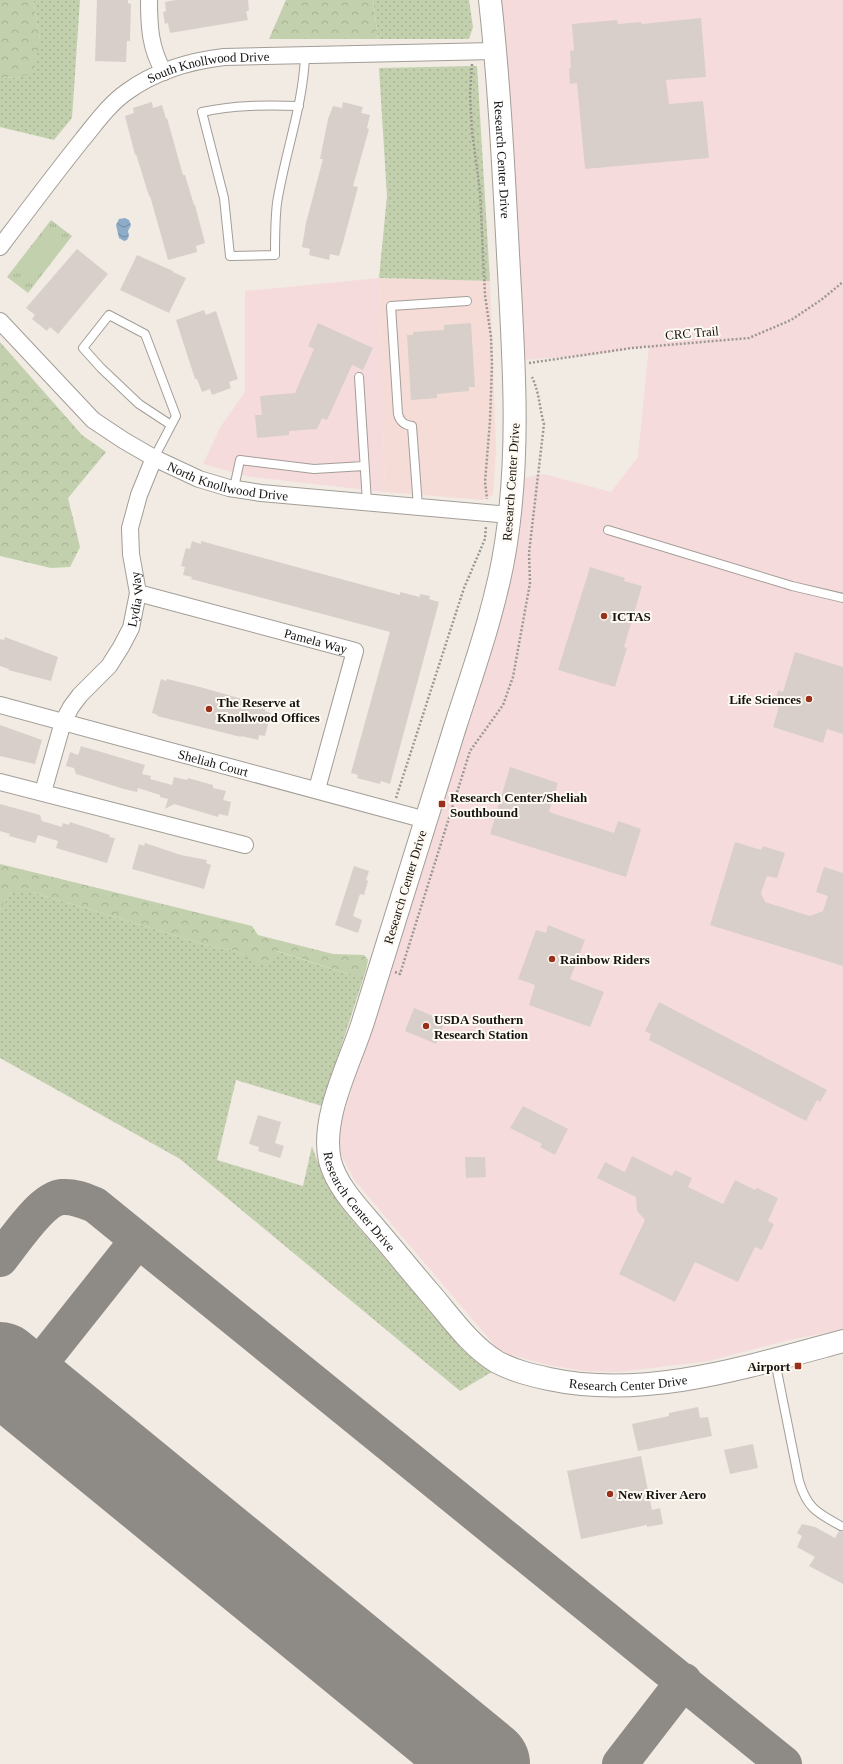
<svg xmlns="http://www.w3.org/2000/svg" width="843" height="1764" viewBox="0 0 843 1764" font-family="'Times New Roman',serif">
<defs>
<pattern id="grass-dots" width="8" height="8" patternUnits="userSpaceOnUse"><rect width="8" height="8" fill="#c3d0ad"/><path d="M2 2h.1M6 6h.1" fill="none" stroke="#a7b294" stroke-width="1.8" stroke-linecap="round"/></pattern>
<pattern id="forest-crowns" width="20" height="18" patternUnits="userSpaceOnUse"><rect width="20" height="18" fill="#c3d0ad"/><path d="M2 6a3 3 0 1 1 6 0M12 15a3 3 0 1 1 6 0" fill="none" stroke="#a7b294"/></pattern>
<pattern id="park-tufts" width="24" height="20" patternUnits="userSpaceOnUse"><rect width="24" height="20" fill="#c3d0ad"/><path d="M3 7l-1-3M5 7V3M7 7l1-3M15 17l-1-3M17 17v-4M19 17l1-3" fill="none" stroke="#a7b294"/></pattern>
<pattern id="water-waves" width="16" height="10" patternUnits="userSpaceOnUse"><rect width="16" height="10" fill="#8dacc8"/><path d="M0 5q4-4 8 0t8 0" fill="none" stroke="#728ba1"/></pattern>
</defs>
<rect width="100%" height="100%" fill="#f1ebe4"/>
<path fill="#f6dbdc" d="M498,0H843V1329L785,1341L709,1361L619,1372L583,1371L548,1365L508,1354L496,1347L355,1181L341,1155L339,1141L341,1124L441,792L523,478L544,474L611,492L638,457L649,346L592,355L522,360Z
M379,278L385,492L251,477L203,464L221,426L245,392V291Z"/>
<path fill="#f6dcd7" d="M379,278L490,281L496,451L493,495L482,500L385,492Z"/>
<path fill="url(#grass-dots)" d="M33,0H80L72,118L54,140L0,127V78L21,77L40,39Z
M373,0H469L473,27L469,39H378Z
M477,66L490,281L379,278L387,196L379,68Z
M12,892H32L213,947L236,951L256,964L276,951L348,974H361L366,970L322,1106L236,1080L217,1160L303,1186L312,1146C320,1171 331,1193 347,1214L464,1351L477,1362L495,1370L460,1391L180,1159L0,1058V909Z"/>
<path fill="url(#forest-crowns)" d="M0,0H33L40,39L34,70L21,77L0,78Z
M286,0H373L378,39H269Z
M0,342L82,435L106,452L68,498L80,547L70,567L51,568L0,556Z
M0,864L252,926L258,935L333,954L364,955L368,960L366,970L361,975L348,974L277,951L272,965L255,964L236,951L213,947L32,892H12L0,909Z"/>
<path fill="url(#park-tufts)" d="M51,220L72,236L28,293L7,277Z"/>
<path fill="#c3d0ad" d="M46,230L63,243L34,281L17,268Z"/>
<path fill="url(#water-waves)" d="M125,218L129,220L131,225L128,231L129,236L127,240L124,241L119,238L116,225L119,219Z"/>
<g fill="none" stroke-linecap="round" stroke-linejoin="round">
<path stroke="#8e8a85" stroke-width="36" d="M0,1259C14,1242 41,1199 62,1197C74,1196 85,1201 95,1205L784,1764
M22,1386L138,1240
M620,1764L684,1681"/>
<path stroke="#8e8a85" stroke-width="90" d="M0,1367L485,1764"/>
</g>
<path fill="#d8cfca" d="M97,0H128V3L131,4L130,41H127L126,62L95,61Z
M176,0H248L249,11H246L248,20L170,33L168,23L165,24L163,12L166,11L165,2Z
M701,18L706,77L666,80L669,104L703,101L709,158L585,169L577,83L570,84L569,68H571L570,51L574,50L572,24L617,20L618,24L641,22L642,24Z
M152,102L153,108L162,105L166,119L167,118L183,175H185L194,205H195L205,243L196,246L197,252L168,260L152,203L150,196H149L136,154L135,155L125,116L134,113L133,108Z
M343,102L363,107L361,113L370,115L367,128L369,129L353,186L358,187L343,243L339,256L330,254L329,260L309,255L310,249L302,247L306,223L323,159H320L328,119L333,106L342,108Z
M77,249L108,274L58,334L50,327L47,331L32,319L35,315L26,308Z
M137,255L173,271V272L186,278L169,313L120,290Z
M204,310L206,315L216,311L238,379L229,382L231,388L212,395L210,389L202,392L197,379H195L176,320Z
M318,323L373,348L363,370L352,365L327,420L322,418L317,429L289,431V435L257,438L255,415H262L260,396L295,393L314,349L308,346Z
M471,323L475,387H469V391L437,394V398L411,400L407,335H413V332L444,330V325Z
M192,541L201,544V541L400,595V592L420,597V594L430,596L429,599L439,602L390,784L381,781L380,784L357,778L358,775L351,773L390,632L191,579L192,577L183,575L185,567L181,566L186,548L190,549Z
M590,567L625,578L624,581L642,586L624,647L627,648L615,687L558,670Z
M5,637L58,657L51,681L8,670L9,669L0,666V639L4,640Z
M795,652L843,667V734L827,729L823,743L773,727L779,707L774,706L778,690L783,692Z
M161,679L166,681L167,679L200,687L266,706L265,711L271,713L265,736L259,735L258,740L241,736V737L157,716L158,715L152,713Z
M0,725L42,740L35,764L0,756Z
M81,746L145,765L142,774L151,776L150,779L172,785L174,777L187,780L188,778L213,785V788L226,791L223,800L231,802L228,816L219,814L218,817L174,804L165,809L168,799L160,797V795L138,788L137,792L124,789L76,774L74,768L66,766L70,752L78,755Z
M510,767L558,783L549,812L614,833L618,821L641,829L626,877L490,834Z
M0,804L40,815L42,821L62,827L63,823L69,825L70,822L110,835L109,837L115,838L107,863L56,848L58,841L38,835L35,843L9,836L10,834L0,831Z
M735,842L761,850L763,846L785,853L777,878L767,876L761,893L765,902L810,916L823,911L828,896L816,892L824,867L843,873V966L710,925Z
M145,843L181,855L207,860L206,863L211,865L204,889L132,869L139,844L144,846Z
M354,866L369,871L366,880L368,881L364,895L360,894L353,916L362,920L358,933L335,925Z
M548,925L585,940L570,979L604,992L590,1027L529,1005L535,985L518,979L536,930L546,933Z
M659,1002L827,1090L820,1102L817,1100L806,1121L649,1040L651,1034L645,1031Z
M414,1008L445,1021L436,1044L405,1031Z
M523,1106L568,1129L555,1155L540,1147L542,1144L510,1128Z
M258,1115L281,1122L275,1143L284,1146L280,1158L258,1151L259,1147L249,1144Z
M632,1156L672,1176L675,1170L692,1178L688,1187L723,1204L735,1180L755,1190L757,1188L778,1198L768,1221L774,1224L762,1250L755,1247L738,1282L695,1262L675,1302L619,1274L645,1220L637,1211L636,1197L597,1178L605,1162L625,1172Z
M465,1157H485L486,1177L466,1178Z
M698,1407L700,1418L708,1417L712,1436L638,1451L632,1424L669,1416V1413Z
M753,1444L758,1468L730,1474L724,1450Z
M641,1456L652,1510L660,1508L663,1524L647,1527V1525L581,1539L567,1471Z
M802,1524L815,1527L835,1538L839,1531H843V1584L809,1566L815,1557L797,1547L802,1536L797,1533Z"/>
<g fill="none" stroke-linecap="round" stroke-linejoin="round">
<g stroke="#a39d97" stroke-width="10">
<path id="service" d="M299,106C265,105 234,105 202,112L224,198L230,256L275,255C275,238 275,220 277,203C285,153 303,106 305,56
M359,377L367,502
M154,458L176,416L145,334L109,315L83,348L101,368L139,404L171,425
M234,488L240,460L314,469L364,466
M418,507L412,426C404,425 400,422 398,414L391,306L467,301
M608,530L792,586L843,598
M775,1361L799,1481C807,1508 817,1513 841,1526"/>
</g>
<g stroke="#a39d97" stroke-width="18">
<g id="minor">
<path d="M149,0C149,26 150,49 164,72"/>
<path id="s1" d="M0,247C27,211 54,175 82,140C96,123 109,104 128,91C156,71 190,61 224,57L494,51"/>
<path id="s2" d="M0,321L93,420L123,440L154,458L199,479L229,488L261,493L510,515"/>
<path id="s3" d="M138,593L355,651L317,789"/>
<path id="s4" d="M0,705L426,820"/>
<path d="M0,782L245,845"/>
<path id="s5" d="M43,792L63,722L71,707L80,695L109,666L121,647L131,628L138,593L131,554L130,528L139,495L154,458"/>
</g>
</g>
<g stroke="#a39d97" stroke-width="24">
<g id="secondary">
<path id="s6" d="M490,0C500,90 504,181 509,272C514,363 520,453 506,543C497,604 474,668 455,727C424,825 393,923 363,1022C350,1063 320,1118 330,1161C337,1187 358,1208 375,1228C393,1249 410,1270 428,1291C449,1315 469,1345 497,1362C514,1371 531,1375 549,1379C646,1400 750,1366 843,1341"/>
</g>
</g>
<path stroke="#9c9792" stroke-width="2.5" stroke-dasharray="2 2" stroke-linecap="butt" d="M472,64L470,95L472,131L480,191L485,295L491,337L492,365L490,421L485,482L487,499
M529,363L632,348L749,338L791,320L821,300L843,282
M396,798L464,588L485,539L486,526
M395,972L400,974L470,751L503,705L513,677L530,583L529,553L544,424C539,407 540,394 532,377"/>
<use href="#service" stroke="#fff" stroke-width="8"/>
<use href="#minor" stroke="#fff" stroke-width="16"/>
<use href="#secondary" stroke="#fff" stroke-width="22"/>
</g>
<g fill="#99301b" stroke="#fef9f1" stroke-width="1.5">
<circle cx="604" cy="616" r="4"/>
<circle cx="809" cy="699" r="4"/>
<circle cx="209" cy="709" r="4"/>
<rect x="438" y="800" width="8" height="8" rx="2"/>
<circle cx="552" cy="959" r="4"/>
<circle cx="426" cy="1026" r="4"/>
<rect x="794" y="1362" width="8" height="8" rx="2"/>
<circle cx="610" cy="1494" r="4"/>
</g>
<g text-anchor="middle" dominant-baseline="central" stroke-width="4" stroke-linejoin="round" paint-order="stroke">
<g font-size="13" fill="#151311" stroke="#fef9f1">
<text stroke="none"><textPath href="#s1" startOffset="288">South Knollwood Drive</textPath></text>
<text stroke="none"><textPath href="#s6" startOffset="160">Research Center Drive</textPath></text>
<text transform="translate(692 333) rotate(-5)">CRC Trail</text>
<text stroke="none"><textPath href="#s2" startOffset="286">North Knollwood Drive</textPath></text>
<text transform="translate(511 482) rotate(-86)">Research Center Drive</text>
<text stroke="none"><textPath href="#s5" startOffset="219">Lydia Way</textPath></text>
<text stroke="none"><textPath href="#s3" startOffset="184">Pamela Way</textPath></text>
<text stroke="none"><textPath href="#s4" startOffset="221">Sheliah Court</textPath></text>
<text transform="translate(405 887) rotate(-73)">Research Center Drive</text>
<text stroke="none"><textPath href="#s6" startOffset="1239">Research Center Drive</textPath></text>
<text stroke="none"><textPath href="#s6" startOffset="1587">Research Center Drive</textPath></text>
</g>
<g font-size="13" font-weight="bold" fill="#151311" stroke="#fef9f1" text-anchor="start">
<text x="612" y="616">ICTAS</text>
<text x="801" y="699" text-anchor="end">Life Sciences</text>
<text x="217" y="702">The Reserve at<tspan x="217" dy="15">Knollwood Offices</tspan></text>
<text x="450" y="797">Research Center/Sheliah<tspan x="450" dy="15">Southbound</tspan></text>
<text x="560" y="959">Rainbow Riders</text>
<text x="434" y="1019">USDA Southern<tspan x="434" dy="15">Research Station</tspan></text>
<text x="790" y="1366" text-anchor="end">Airport</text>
<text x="618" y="1494">New River Aero</text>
</g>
</g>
</svg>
